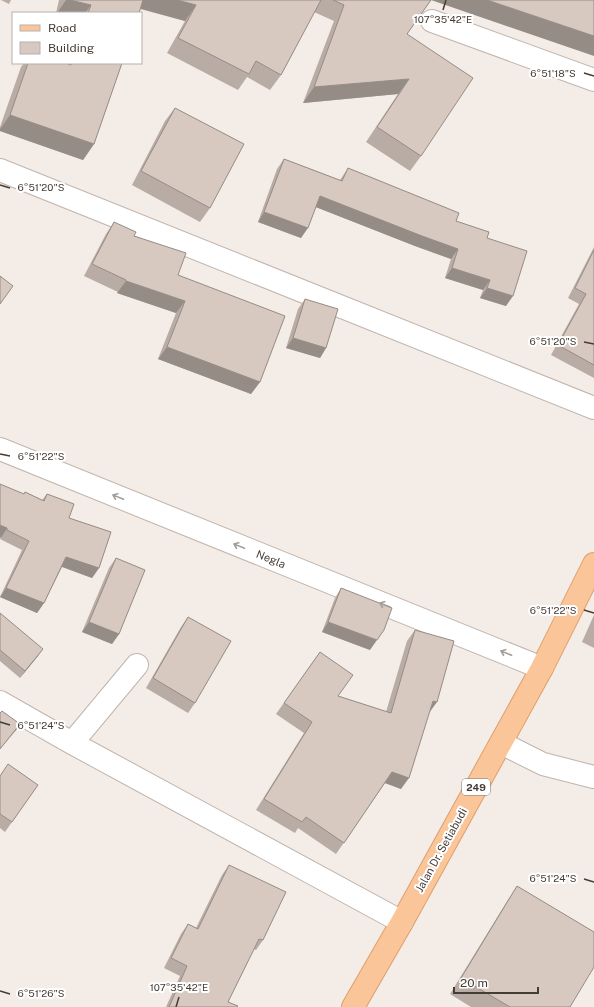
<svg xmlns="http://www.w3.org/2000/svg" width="594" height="1007" viewBox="0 0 594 1007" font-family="'Public Sans',sans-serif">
<rect width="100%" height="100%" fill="#f3ece7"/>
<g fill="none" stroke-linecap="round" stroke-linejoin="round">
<g stroke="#c1b5ad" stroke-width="24">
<path id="minor" d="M432,21L594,80
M0,170L594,408
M0,449L542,668
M0,702L72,743L402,922
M72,743L137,665
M501,743L543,764L594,777"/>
</g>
<g stroke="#df9e69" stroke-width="24">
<path id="major" d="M353,1007L402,922L542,668L594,564"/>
</g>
<use href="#minor" stroke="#fff" stroke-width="22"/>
<use href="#major" stroke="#fac699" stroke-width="22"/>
</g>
<path fill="#b9aca5" d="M1,0H11L9,4Z
M59,0H594H431L407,34L421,156L410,171L366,142L398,94L303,103L334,21L314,12L281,75L270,90L247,77L238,90L167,53L185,21L140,9L139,13H56Z
M24,63H122L94,144L83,160L0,131V127L21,67Z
M175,108L210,208L200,222L132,185L165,121Z
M284,159L340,180L348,168L456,221L487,238L506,306L480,298L483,290L445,278L451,259L415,246L316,207L301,238L258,222L277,169Z
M114,222L134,236L178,275L260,382L251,394L158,359L176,313L117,293L118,292L84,276L106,234Z
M594,247V378L551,355L579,304L568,298Z
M305,299L326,348L320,358L286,348L298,309Z
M25,492L42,500L47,494L69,518L99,568L92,578L62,567L44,603L37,613L0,597L22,550L0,539Z
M116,558L119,634L112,644L82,632L109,568Z
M341,588L370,650L322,632L335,598Z
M0,613L38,656L20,678L0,661Z
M594,615V648L582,642Z
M188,617L195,703L188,713L146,688L181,627Z
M415,630L429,713L401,789L385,783L336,854L298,828L295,833L256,810L304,733L276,714L320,652L338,696L386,712L407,641Z
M0,776L38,785L5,832L0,828Z
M229,865L263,940L256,950L254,949L228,1002L237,1007H166L180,976L164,968L181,934L188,924L196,928L222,875Z
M517,886L570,1007H471L450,994L506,903Z"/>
<path fill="#968c86" d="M66,0H70L91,5L85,13H57Z
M140,0H177L196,5L185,21L135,7Z
M431,0H487L594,36V56Z
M409,79L398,94L303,103L314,87Z
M10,115L94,144L83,160L0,131V129Z
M320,196L458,249L451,259L415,246L313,206Z
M264,212L308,228L301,238L258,222Z
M452,268L490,280L483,290L445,278Z
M126,281L185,301L176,313L117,293Z
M487,288L513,296L506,306L480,298Z
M293,338L326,348L320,358L286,348Z
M167,347L260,382L251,394L158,359Z
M0,525L7,528L1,538L0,537Z
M66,557L99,568L92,578L60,566Z
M6,588L44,603L37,613L0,597Z
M89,622L119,634L112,644L82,632Z
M328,622L377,640L370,650L322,632Z
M43,649L38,656L20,678L25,671Z
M433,701L437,702L429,713Z
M20,724L17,729L0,749Z
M392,772L409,778L401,789L385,783Z"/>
<path fill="#d7c8c0" stroke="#968c86" d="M70,0H143L139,13H88L91,5Z
M177,0H321L281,75L256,61L249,74L178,38L196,5Z
M333,0H431L407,34L473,78L421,156L377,127L409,79L314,87L344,5Z
M487,0H594V36Z
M28,63H65L71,65L72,63H122L94,144L10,115Z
M175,108L244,144L210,208L141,171Z
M284,159L342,181L348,168L459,213L456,221L489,232L487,238L527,251L513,296L487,288L490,280L452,268L458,249L422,236L320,196L308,228L264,212Z
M114,222L136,232L134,236L186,253L178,275L285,316L260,382L167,347L185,301L126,281V280L92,264Z
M594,250V365L558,345L586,294L575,288Z
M0,276L13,286L0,304Z
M305,299L338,309L326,348L293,338Z
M0,484L24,494L25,492L44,501L47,494L74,504L69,518L111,532L99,568L66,557L44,603L6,588L29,541L7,530V528L0,525Z
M116,558L145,570L119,634L89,622Z
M341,588L392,608L384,630L377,640L328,622Z
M0,613L43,649L25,671L0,650Z
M188,617L231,641L195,703L153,678Z
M415,630L454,641L437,702L433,701L409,778L392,772L344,843L306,817L302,822L264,799L312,722L284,703L320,652L353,675L338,696L391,713Z
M2,711L20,724L0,749V713Z
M8,764L38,785L12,822L0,814V776Z
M229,865L286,892L263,940L259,939L228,1002L238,1006L237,1007H169L187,966L171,958L188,924L198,929Z
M517,886L594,932V967L570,1007H510L461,978Z"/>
<defs><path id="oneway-shaft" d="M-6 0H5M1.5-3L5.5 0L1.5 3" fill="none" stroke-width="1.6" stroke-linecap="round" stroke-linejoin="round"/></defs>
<g stroke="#a29e9a">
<use href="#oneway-shaft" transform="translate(118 497) rotate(-158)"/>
<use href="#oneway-shaft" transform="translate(239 546) rotate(-158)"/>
<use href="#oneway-shaft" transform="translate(385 605) rotate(-158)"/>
<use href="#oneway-shaft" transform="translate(506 653) rotate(-158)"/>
</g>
<path fill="none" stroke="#463c36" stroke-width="1.5" d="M443,10L446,0M584,73L594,76M0,185L10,188M584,342L594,344M0,454L10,456M584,610L594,613M0,722L10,725M584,879L594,882M0,991L10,994M176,1007L179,997"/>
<g text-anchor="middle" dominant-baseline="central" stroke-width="4" stroke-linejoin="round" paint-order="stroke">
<rect fill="#fff" stroke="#7e7672" stroke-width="1" x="462" y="779" width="28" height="16" rx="3"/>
<g font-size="10" font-weight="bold" fill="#463c36">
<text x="476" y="787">249</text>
</g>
<g font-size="11" fill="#463c36" stroke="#fff">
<text transform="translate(271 559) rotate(22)">Negla</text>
<text transform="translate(441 850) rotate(-61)">Jalan Dr. Setiabudi</text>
</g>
</g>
<g font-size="10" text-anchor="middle" fill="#463c36" stroke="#fff" stroke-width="4" stroke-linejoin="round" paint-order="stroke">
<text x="443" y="23">107°35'42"E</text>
<text x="553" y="77">6°51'18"S</text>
<text x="41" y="191">6°51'20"S</text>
<text x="553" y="345">6°51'20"S</text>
<text x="41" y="460">6°51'22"S</text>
<text x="553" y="614">6°51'22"S</text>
<text x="41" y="729">6°51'24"S</text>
<text x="553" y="882">6°51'24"S</text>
<text x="179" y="991">107°35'42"E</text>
<text x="41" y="997">6°51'26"S</text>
</g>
<rect x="12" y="12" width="130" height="52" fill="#ffffff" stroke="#b5b1af"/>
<rect x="20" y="25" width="20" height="6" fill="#fac699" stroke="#b5b1af"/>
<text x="48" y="32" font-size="12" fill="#463c36">Road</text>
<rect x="20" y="42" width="20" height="12" fill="#d7c8c0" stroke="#b5b1af"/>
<text x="48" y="52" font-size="12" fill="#463c36">Building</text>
<path d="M454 987v6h84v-6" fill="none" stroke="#463c36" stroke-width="2"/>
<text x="460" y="987" font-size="12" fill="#463c36" stroke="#ffffff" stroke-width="3" paint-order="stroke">20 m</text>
</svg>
